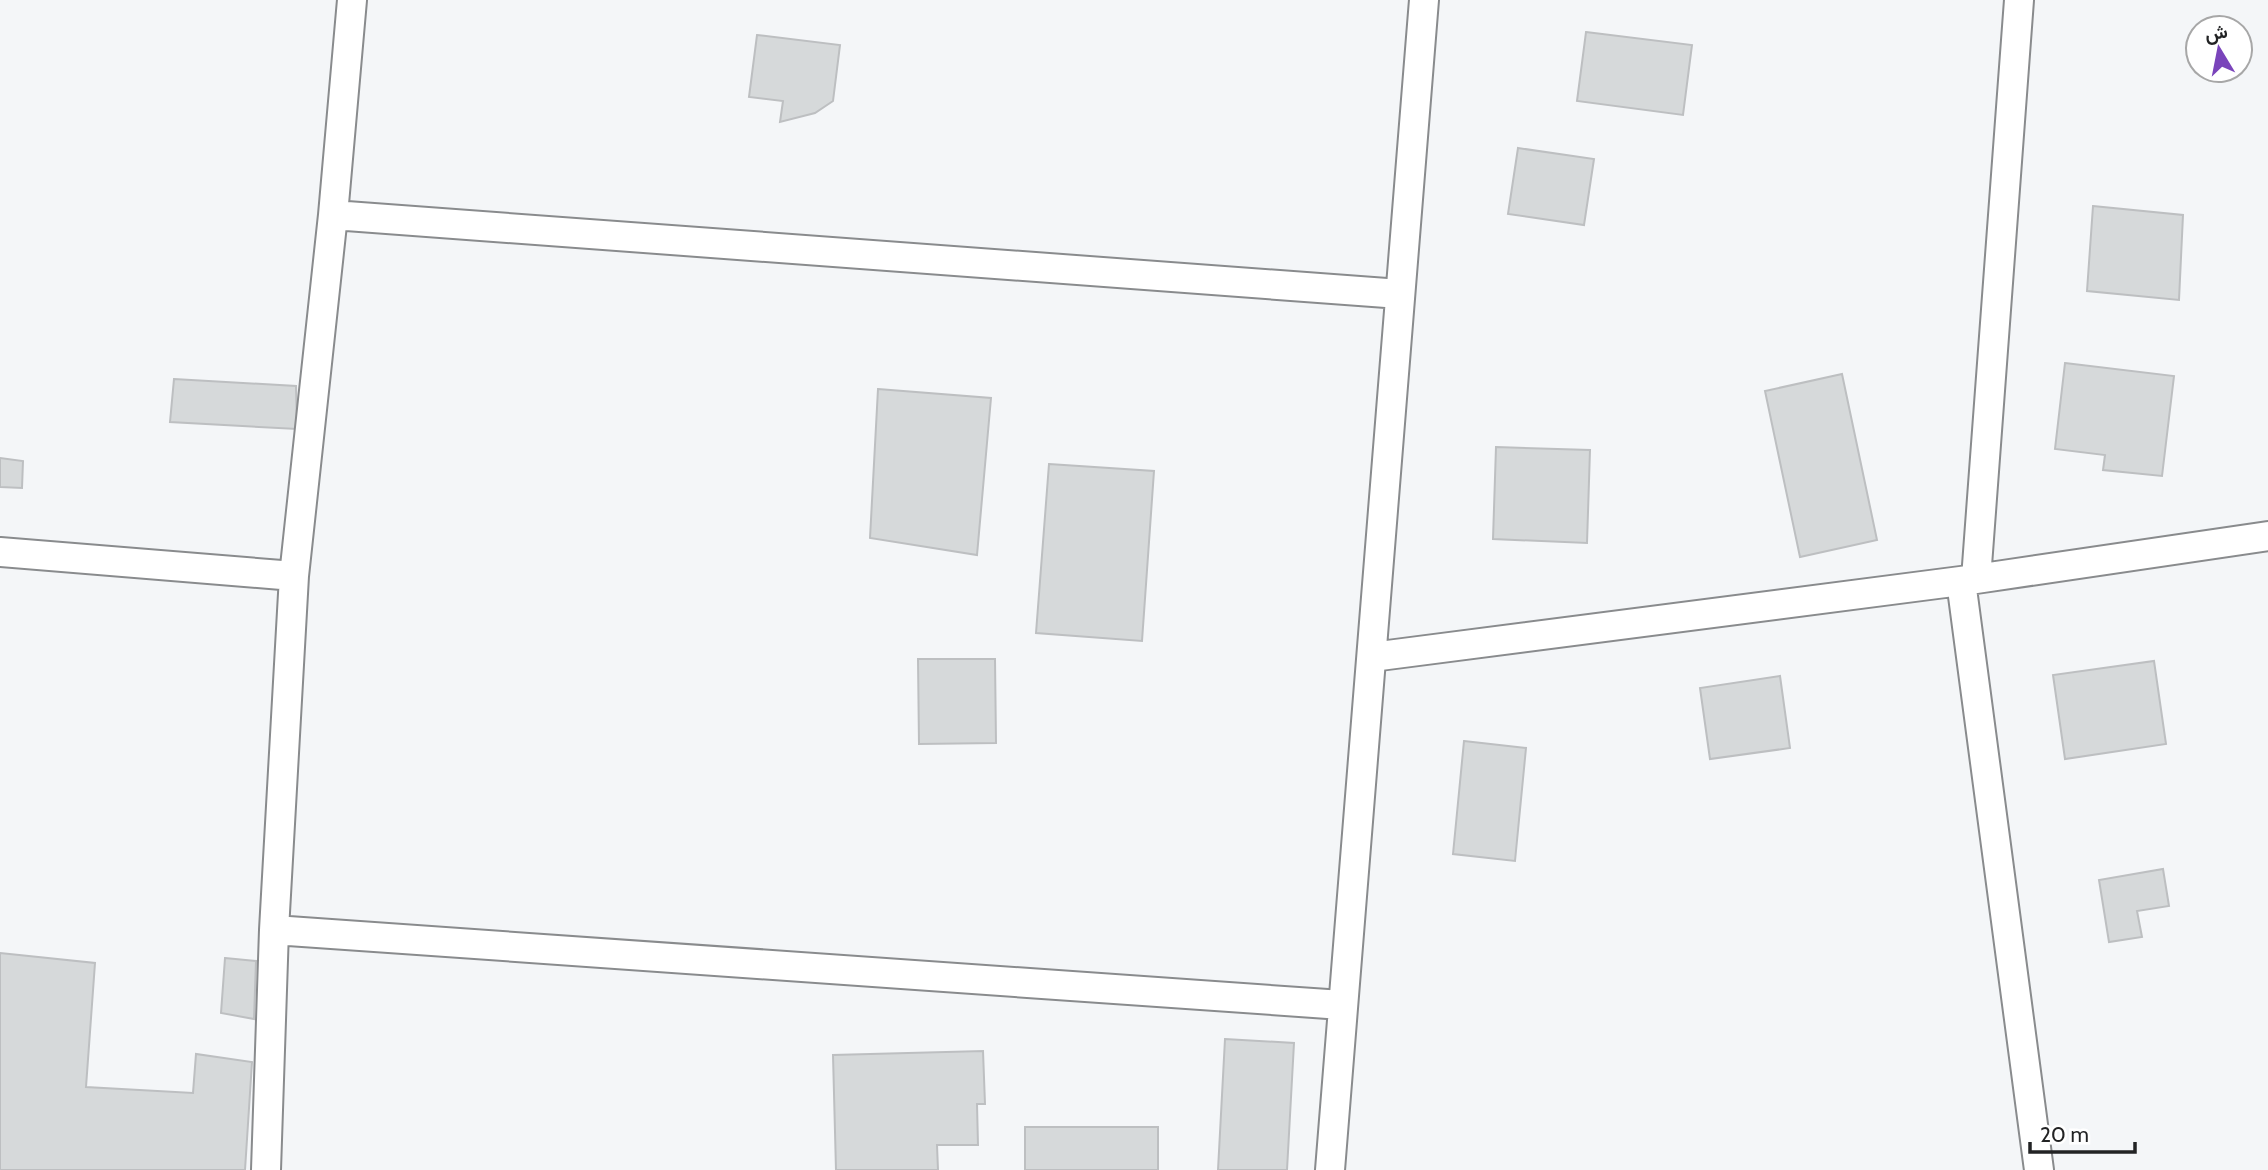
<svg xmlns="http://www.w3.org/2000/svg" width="2268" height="1170" viewBox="0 0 2268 1170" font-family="Cabin,Vazirmatn,sans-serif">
<rect width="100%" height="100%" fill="#f4f6f8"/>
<path fill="#d6d9da" stroke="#bdbfc1" stroke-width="2" d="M1586,32L1692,45L1683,115L1577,101Z
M757,35L840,45L833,101L815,113L780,122L783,101L749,97Z
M1518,148L1594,159L1584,225L1508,214Z
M2093,206L2183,215L2179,300L2087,291Z
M2065,363L2174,376L2162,476L2103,470L2105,455L2055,449Z
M1842,374L1877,540L1800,557L1765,391Z
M174,379L296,386L297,429L170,422Z
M878,389L991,398L977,555L870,538Z
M1496,447L1590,450L1587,543L1493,539Z
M0,458L23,461L22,488L0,487Z
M1049,464L1154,471L1142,641L1036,633Z
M918,659H995L996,743L919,744Z
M2154,661L2166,744L2065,759L2053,675Z
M1780,676L1790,748L1710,759L1700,688Z
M1464,741L1526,748L1515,861L1453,854Z
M2163,869L2169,906L2137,911L2142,937L2109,942L2099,880Z
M0,953L95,963L86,1087L193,1093L196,1054L252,1062L245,1170H0Z
M225,958L256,961L254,1019L221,1013Z
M1225,1039L1294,1043L1287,1170H1218Z
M983,1051L985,1104H977L978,1145H937L938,1170H836L833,1055Z
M1025,1127H1158V1170H1025Z"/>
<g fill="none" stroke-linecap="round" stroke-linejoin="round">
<g stroke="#898b8d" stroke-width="32">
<path id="minor" d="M333,215L1400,294
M0,552L294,576
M1976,579L2019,0
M1961,581L2039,1170
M1372,657L1976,579L2268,536
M274,930L1342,1005
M266,1170L274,930L294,576L333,215L352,0
M1330,1170L1424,0"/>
</g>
<use href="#minor" stroke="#fff" stroke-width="28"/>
</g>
<g transform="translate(2219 49) rotate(350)"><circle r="33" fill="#ffffff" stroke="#a7a7a7" stroke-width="2"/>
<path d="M0-5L12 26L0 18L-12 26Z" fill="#7a44bb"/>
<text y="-10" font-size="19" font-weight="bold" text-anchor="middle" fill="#222324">ش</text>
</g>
<path d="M2030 1142v10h105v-10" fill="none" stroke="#222324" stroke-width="3.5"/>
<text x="2040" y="1142" font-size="21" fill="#222324" stroke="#ffffff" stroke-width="5" paint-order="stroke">20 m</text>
</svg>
